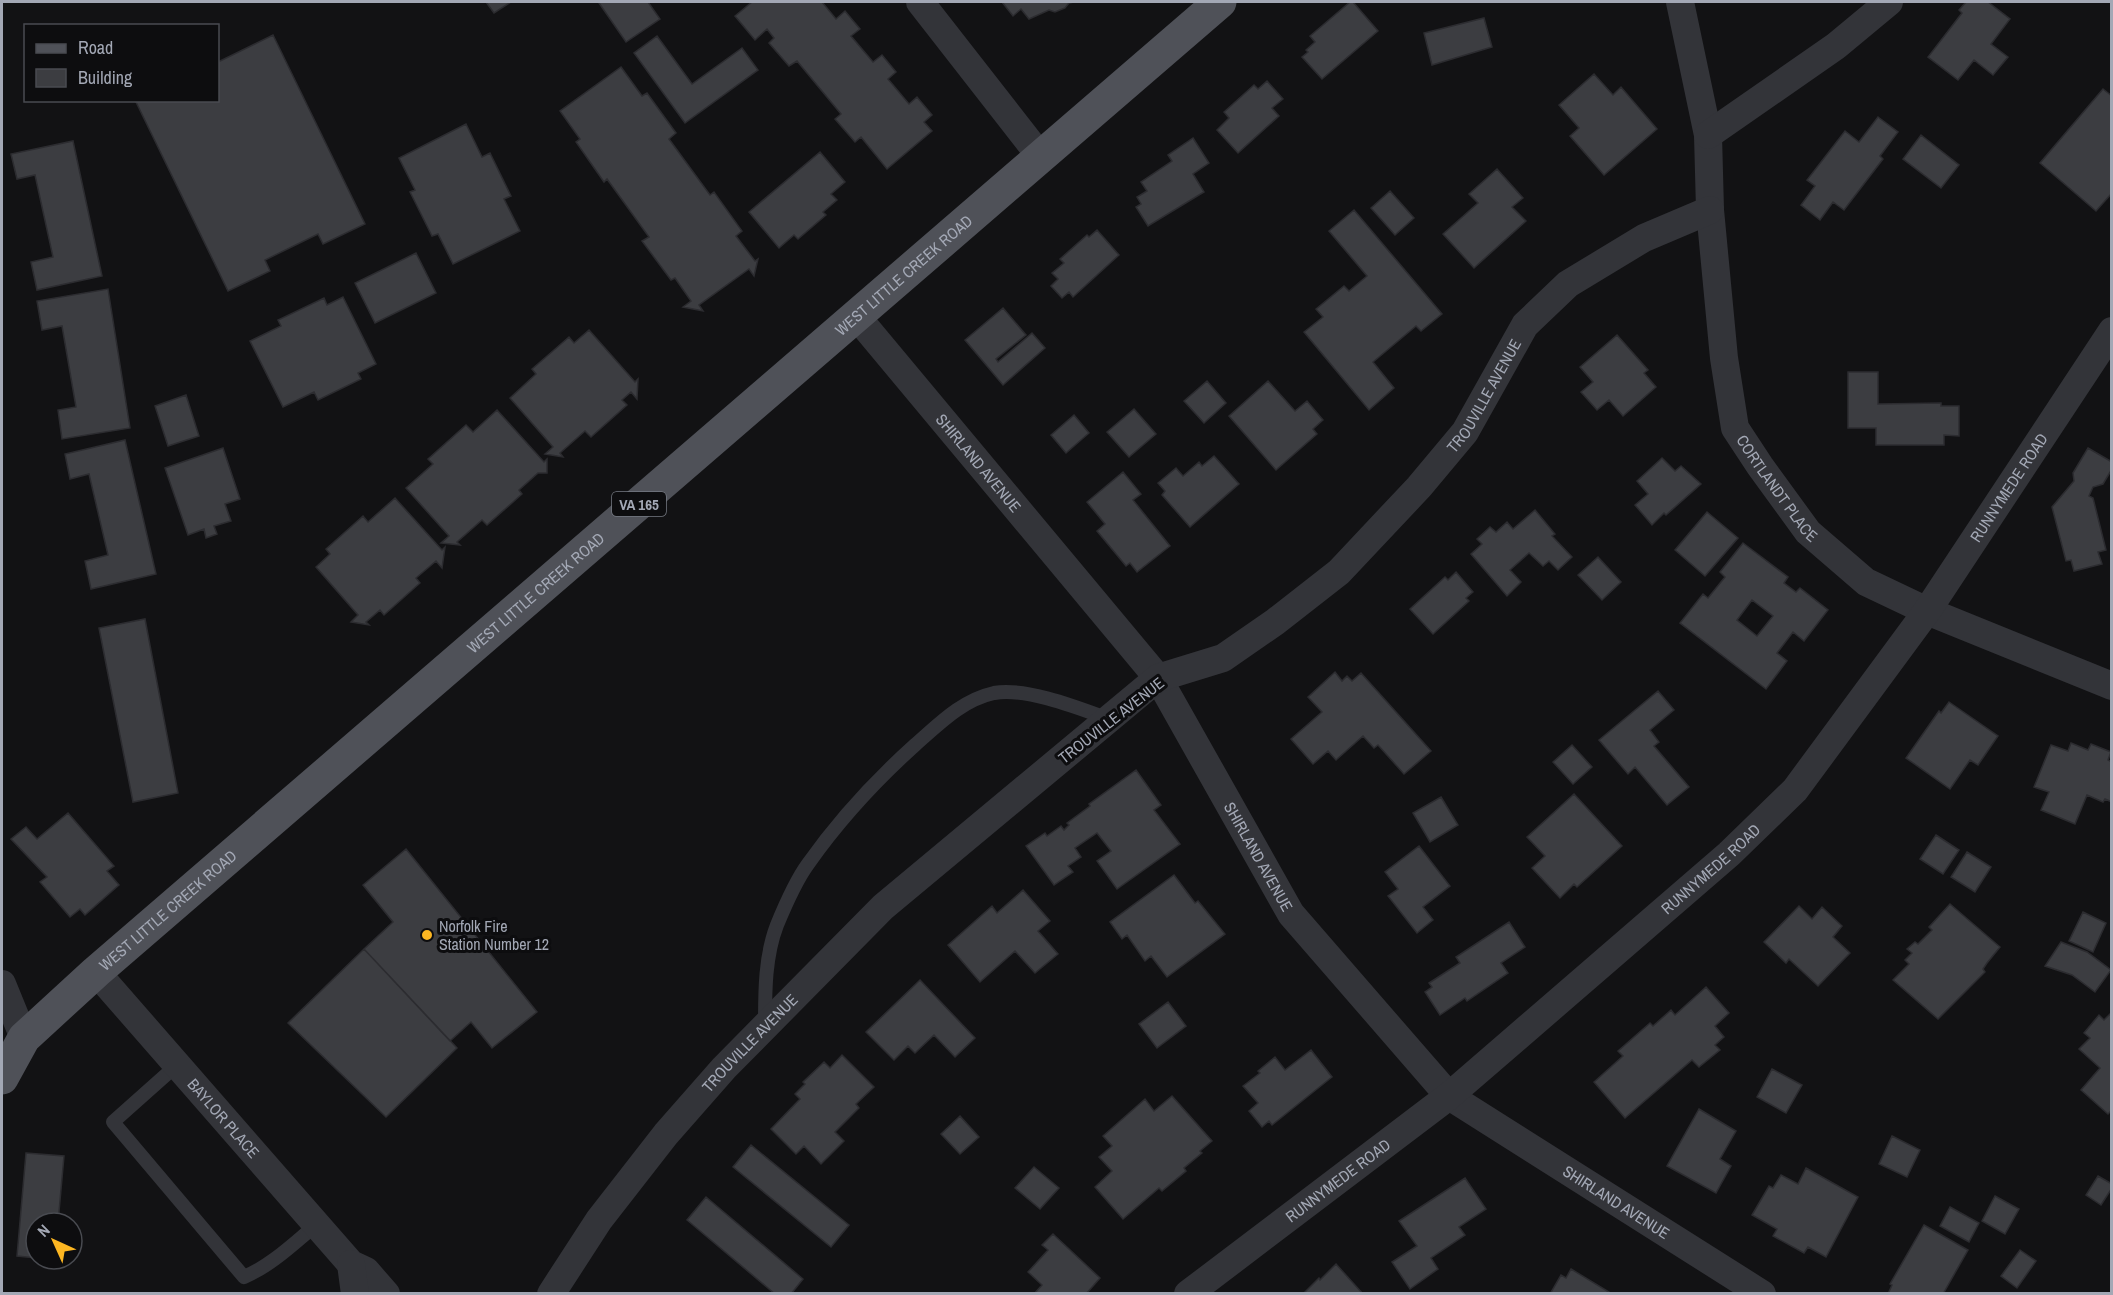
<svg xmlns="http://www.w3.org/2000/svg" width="2113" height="1295" viewBox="0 0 2113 1295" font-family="'Archivo Narrow',sans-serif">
<rect width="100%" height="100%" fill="#121214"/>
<path fill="#3c3d41" stroke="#2c2c30" stroke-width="1.5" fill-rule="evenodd" d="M486,2H511L494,13Z
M601,2H648L660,19L626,42L599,3Z
M752,2H822L836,19L845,11L860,29L851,36L873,62L882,55L896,72L888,79L909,104L917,97L932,115L924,122L932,131L887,169L861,137L855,142L835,119L841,114L797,61L789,66L769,43L774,38L767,29L755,40L735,16Z
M1002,2H1074L1069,3L1065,8L1055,12L1049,10L1029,19L1021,9L1013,16Z
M1350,2H1353L1378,31L1322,79L1302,57L1308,52L1306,50L1315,42L1310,36Z
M1966,2H1988L2010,19L1991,44L2008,57L1993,75L1974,60L1958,80L1928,57L1962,13L1959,10Z
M1484,18L1492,47L1432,65L1424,33Z
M273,35L365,224L323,244L318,234L265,260L270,271L228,291L136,102L139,100H218V62Z
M657,36L692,84L742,48L758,70L685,123L634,53Z
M621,67L642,96L647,93L676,133L669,139L710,195L714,192L742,231L736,236L755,261L758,259L754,276L749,269L699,305L703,311L683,307L691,301L675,278L671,280L642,241L649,237L607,179L604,182L576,142L580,139L560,111Z
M1594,74L1613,95L1621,87L1657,129L1604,175L1570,136L1579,128L1559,105Z
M1267,81L1283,99L1272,108L1279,116L1238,153L1217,130L1229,118L1224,112L1254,85L1258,89Z
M2103,89L2112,96V193L2096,211L2040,163Z
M1878,117L1898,132L1880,156L1883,159L1844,210L1833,202L1820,220L1801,205L1815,186L1807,180L1845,131L1859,142Z
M466,124L482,157L490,153L511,196L504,199L520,231L453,264L438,234L432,236L410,192L415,190L399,158Z
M1921,135L1959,165L1941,188L1903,159Z
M1193,138L1209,163L1193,174L1204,192L1148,226L1136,207L1141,204L1137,197L1147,191L1141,182L1172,161L1168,155Z
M73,141L102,276L37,290L31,262L53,257L35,175L17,179L11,154Z
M820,152L845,182L831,194L837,200L823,212L826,215L798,239L794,235L779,248L749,212Z
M1497,169L1523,198L1512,207L1526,221L1474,268L1443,234L1478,203L1469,194Z
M1390,191L1414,218L1395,235L1371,208Z
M1354,210L1442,314L1421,331L1416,326L1373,362L1394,388L1369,410L1304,332L1323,317L1316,309L1344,286L1349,291L1367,276L1329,231Z
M1097,230L1119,255L1073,297L1069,292L1062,298L1051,286L1058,279L1052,273L1064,263L1060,259L1087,235L1089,237Z
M416,253L436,293L375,323L355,283Z
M108,289L130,428L62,439L58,410L76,407L62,326L42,330L37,301Z
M343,297L376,364L358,373L361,379L318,400L314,392L283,407L250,341L281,326L278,320L324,298L327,305Z
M1003,308L1026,335L996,359L998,362L1032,333L1045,348L1003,385L965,340Z
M589,330L635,382L638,379L637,399L631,392L622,400L627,405L591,437L585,431L560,453L563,457L545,454L553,447L510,398L536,374L532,369L569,337L574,343Z
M1617,335L1648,370L1644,373L1656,387L1623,416L1609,400L1597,410L1581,392L1593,382L1580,367Z
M1848,372H1878V404L1941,403V406H1959V436L1944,435V445H1876V428H1848Z
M1207,381L1226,403L1204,423L1184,401Z
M1268,381L1295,411L1307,401L1323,420L1313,429L1317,434L1276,470L1229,416Z
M186,395L199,436L168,446L155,406Z
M1134,409L1156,434L1129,457L1107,432Z
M497,410L544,462L547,459V473H538L519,490L522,494L487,525L482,520L457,542L460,545L441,543L449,536L406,488L433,464L428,459L466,425L473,432Z
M1074,415L1089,433L1066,453L1051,435Z
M125,440L156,574L91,589L85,561L108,555L89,474L70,479L65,454Z
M223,448L240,499L225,504L231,521L214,526L217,534L206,538L204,529L188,535L165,468Z
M2088,448L2112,462V469L2103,484L2093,487L2089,496L2093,498L2106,550L2098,552L2102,564L2074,571L2071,560L2066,561L2052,507L2074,481L2073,473Z
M1214,456L1239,484L1190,527L1162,495L1165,491L1158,483L1176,468L1183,476L1199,462L1202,466Z
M1662,458L1675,471L1681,466L1701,484L1666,515L1664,513L1652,525L1635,505L1648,494L1637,481Z
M1123,472L1141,494L1133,500L1170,546L1137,572L1130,563L1126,566L1097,531L1105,524L1087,502Z
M395,498L442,550L445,547L442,568L436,561L416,578L420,583L384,615L380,610L366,622L369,625L351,622L358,615L316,567L330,554L326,549L363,516L368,522Z
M1535,510L1555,534L1552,536L1572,557L1558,570L1549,561L1543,566L1529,553L1510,570L1521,582L1507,596L1471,554L1482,544L1477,539L1490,527L1496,532L1507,522L1513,529Z
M1707,512L1738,538L1705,576L1675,550Z
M1743,543L1788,577L1784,583L1796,592L1800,588L1828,610L1804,641L1793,632L1777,653L1787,661L1766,689L1680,623L1703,594L1708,598L1725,577L1720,572ZM1752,600L1773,616L1757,636L1737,620Z
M1598,557L1621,582L1602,600L1578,575Z
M1456,572L1473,592L1466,598L1469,601L1433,634L1410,609L1445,577L1448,580Z
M145,619L178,793L133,802L99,628Z
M1335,672L1342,681L1347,676L1352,681L1361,673L1431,751L1404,774L1378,745L1374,748L1363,736L1336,760L1328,751L1313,764L1291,739L1322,712L1308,697Z
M1658,691L1674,710L1650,730L1659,742L1654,746L1689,787L1667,805L1635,767L1628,774L1599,740Z
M1949,702L1998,736L1978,765L1970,760L1950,789L1906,758L1939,711L1941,713Z
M2071,743L2088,750L2091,744L2111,752L2108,760L2112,762V802L2105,799L2103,802L2087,795L2075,824L2041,810L2049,792L2034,787L2051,745L2068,751Z
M1572,745L1592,767L1573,784L1553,762Z
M1136,770L1161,805L1154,810L1180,844L1117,889L1097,861L1111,851L1097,833L1075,848L1081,857L1068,866L1073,872L1054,885L1026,846L1045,833L1047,836L1061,826L1064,830L1069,825L1067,823L1090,806L1089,804Z
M1574,794L1622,846L1577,887L1574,884L1560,898L1532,868L1545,856L1527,837Z
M1441,797L1458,825L1430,842L1413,813Z
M68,813L114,866L107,871L119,885L85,915L80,909L70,917L40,882L47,877L11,839L26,827L37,839Z
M1936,835L1959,850L1943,874L1920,859Z
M1419,846L1450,886L1423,907L1433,920L1417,933L1388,896L1398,889L1385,872Z
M406,849L537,1012L492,1048L471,1022L450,1041L364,949L393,922L363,885Z
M1967,852L1991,867L1975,892L1951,877Z
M1174,875L1195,903L1198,901L1225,934L1167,977L1151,956L1145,961L1127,935L1122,939L1110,922Z
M1023,890L1050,921L1038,931L1058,954L1035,973L1015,951L980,982L948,945L992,906L997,913Z
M1950,904L2000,947L1987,963L1983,969L1985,972L1938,1019L1893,980L1909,964L1905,960L1912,953L1907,949L1915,942L1918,944L1932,930L1929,927Z
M1799,906L1812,919L1822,907L1842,926L1833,937L1850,953L1818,986L1789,959L1786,963L1764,942Z
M2083,912L2106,923L2093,952L2069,941Z
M1509,922L1525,947L1501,963L1508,973L1467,1001L1465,998L1440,1015L1425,992L1432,987L1429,983L1460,963L1456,957Z
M2061,942L2087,952L2111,970L2095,992L2072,975L2045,966Z
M364,949L457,1048L386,1117L288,1023Z
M920,980L975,1038L955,1057L934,1035L915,1053L908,1046L894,1060L866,1032Z
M1706,987L1729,1013L1715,1026L1724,1037L1715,1045L1720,1050L1699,1067L1692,1060L1625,1118L1594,1082L1623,1056L1618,1051L1650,1023L1653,1026L1671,1010L1675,1015Z
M1168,1002L1186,1026L1157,1048L1139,1024Z
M2110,1014L2112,1016V1110L2108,1114L2081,1090L2100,1068L2079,1049L2090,1038L2084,1033L2099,1015L2104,1020Z
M1311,1050L1332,1077L1272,1125L1269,1121L1262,1127L1249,1111L1258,1103L1243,1086L1260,1073L1258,1071L1275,1057L1285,1070Z
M842,1055L874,1087L856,1104L859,1108L835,1132L844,1141L821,1164L804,1146L796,1154L771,1129L800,1099L795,1094L805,1084L803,1082L824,1062L830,1068Z
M1772,1069L1802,1085L1786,1113L1757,1097Z
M1172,1096L1212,1141L1200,1151L1202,1153L1184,1168L1186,1171L1162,1191L1159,1188L1123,1219L1095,1187L1112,1171L1099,1157L1112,1146L1103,1136L1145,1099L1154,1111Z
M1699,1109L1736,1131L1720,1159L1731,1166L1716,1193L1667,1166Z
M960,1116L979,1137L960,1154L941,1134Z
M1892,1136L1920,1150L1907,1177L1879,1164Z
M751,1145L849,1225L831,1247L733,1167Z
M26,1153L64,1156L58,1223H36V1258L17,1256Z
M1034,1167L1059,1188L1040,1209L1015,1188Z
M1806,1168L1858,1197L1826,1257L1808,1247L1804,1253L1773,1236L1777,1229L1752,1215L1769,1186L1773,1188L1781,1175L1798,1184Z
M2098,1176L2112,1184V1188L2101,1205L2086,1195Z
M1465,1178L1486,1209L1459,1227L1465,1235L1431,1258L1438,1269L1410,1289L1392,1262L1417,1246L1399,1221Z
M1995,1196L2019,1209L2005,1234L1982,1221Z
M706,1197L803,1279L791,1294H775L687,1220Z
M1950,1207L1979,1223L1969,1242L1940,1226Z
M1924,1225L1968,1250L1943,1294H1888L1892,1285L1890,1284Z
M1053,1234L1100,1278L1086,1294H1034L1042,1285L1028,1272L1048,1250L1042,1245Z
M2020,1250L2036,1261L2017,1288L2001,1276Z
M1336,1264L1363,1294H1303L1319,1278L1320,1280Z
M1571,1269L1609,1292L1608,1294H1550L1561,1275L1566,1278Z"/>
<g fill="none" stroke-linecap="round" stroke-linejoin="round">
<path stroke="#333439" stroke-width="14" d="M765,1024C765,991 765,956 777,925C784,908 797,879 808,864C839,820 875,781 915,745C939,724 962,700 994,693C1026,687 1079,708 1109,719
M177,1065L113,1122L244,1277C272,1265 293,1244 316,1225"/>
<g stroke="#333439" stroke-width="28">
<path d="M920,2L1041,157"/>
<path id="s1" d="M1680,2L1708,135L1710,210L1724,358L1735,428L1760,466L1808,532L1866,582L1927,611L2112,686"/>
<path d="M1708,135L1836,46L1889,2"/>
<path id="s2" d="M857,317L1158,678L1291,914L1449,1096L1762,1294"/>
<path id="s3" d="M96,972L351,1264L366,1271L386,1294"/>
<path d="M2,984L24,1038"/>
<path d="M351,1264L355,1294"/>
<path id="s4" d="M551,1294L599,1220L666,1134L724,1068L883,907L1158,678L1223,658L1275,622L1339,572L1419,487L1465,432L1525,325L1568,284L1644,238L1710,210"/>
<path id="s5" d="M1188,1294L1449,1096L1729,854L1795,790L1927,611L2112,331"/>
</g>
<path stroke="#4f5158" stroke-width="33" id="s6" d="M2,1078L24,1038L96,972L1220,2"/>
</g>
<circle fill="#fcb622" stroke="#0d0d0f" stroke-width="2" cx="427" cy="935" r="6"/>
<g text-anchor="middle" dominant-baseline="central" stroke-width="6" stroke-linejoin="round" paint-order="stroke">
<rect fill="#0d0d0f" stroke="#767a83" stroke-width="1.5" x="612" y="492" width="54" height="24" rx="4.5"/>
<g font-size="15" font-weight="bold" fill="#a3a8b5">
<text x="639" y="504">VA 165</text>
</g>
<g font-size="16" fill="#a3a8b5" stroke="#0d0d0f">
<text stroke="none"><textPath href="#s6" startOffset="1210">WEST LITTLE CREEK ROAD</textPath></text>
<text stroke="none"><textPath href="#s4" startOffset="1311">TROUVILLE AVENUE</textPath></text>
<text stroke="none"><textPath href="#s2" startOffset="190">SHIRLAND AVENUE</textPath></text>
<text stroke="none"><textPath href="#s1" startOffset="504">CORTLANDT PLACE</textPath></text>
<text stroke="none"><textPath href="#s5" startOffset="1160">RUNNYMEDE ROAD</textPath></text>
<text stroke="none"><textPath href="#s6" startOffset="724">WEST LITTLE CREEK ROAD</textPath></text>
<text transform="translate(1111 720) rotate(-38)">TROUVILLE AVENUE</text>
<text stroke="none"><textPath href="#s2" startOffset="675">SHIRLAND AVENUE</textPath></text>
<text stroke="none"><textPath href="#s5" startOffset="674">RUNNYMEDE ROAD</textPath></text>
<text stroke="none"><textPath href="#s6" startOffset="238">WEST LITTLE CREEK ROAD</textPath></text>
<text stroke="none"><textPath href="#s4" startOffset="321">TROUVILLE AVENUE</textPath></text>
<text stroke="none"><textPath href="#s3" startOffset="194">BAYLOR PLACE</textPath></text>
<text stroke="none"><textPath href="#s5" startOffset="188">RUNNYMEDE ROAD</textPath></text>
<text stroke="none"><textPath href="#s2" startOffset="1180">SHIRLAND AVENUE</textPath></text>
</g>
<g font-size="16" fill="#a3a8b5" stroke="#0d0d0f" text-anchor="start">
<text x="439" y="926">Norfolk Fire<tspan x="439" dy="18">Station Number 12</tspan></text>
</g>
</g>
<rect width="2113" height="1295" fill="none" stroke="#a3a8b5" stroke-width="6"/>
<rect x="24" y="24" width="195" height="78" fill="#0d0d0f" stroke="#494b51" stroke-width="1.5"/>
<rect x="36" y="44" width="30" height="9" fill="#4f5158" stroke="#494b51" stroke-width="1.5"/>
<text x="78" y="54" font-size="18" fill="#a3a8b5">Road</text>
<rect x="36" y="69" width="30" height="18" fill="#3c3d41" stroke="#494b51" stroke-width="1.5"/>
<text x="78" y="84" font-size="18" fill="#a3a8b5">Building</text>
<g transform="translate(54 1241) rotate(315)"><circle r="28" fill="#0d0d0f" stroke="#494b51" stroke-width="1.5"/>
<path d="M0-4.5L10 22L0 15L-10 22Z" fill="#fcb622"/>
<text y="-9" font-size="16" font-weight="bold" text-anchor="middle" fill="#a3a8b5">N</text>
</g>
</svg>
